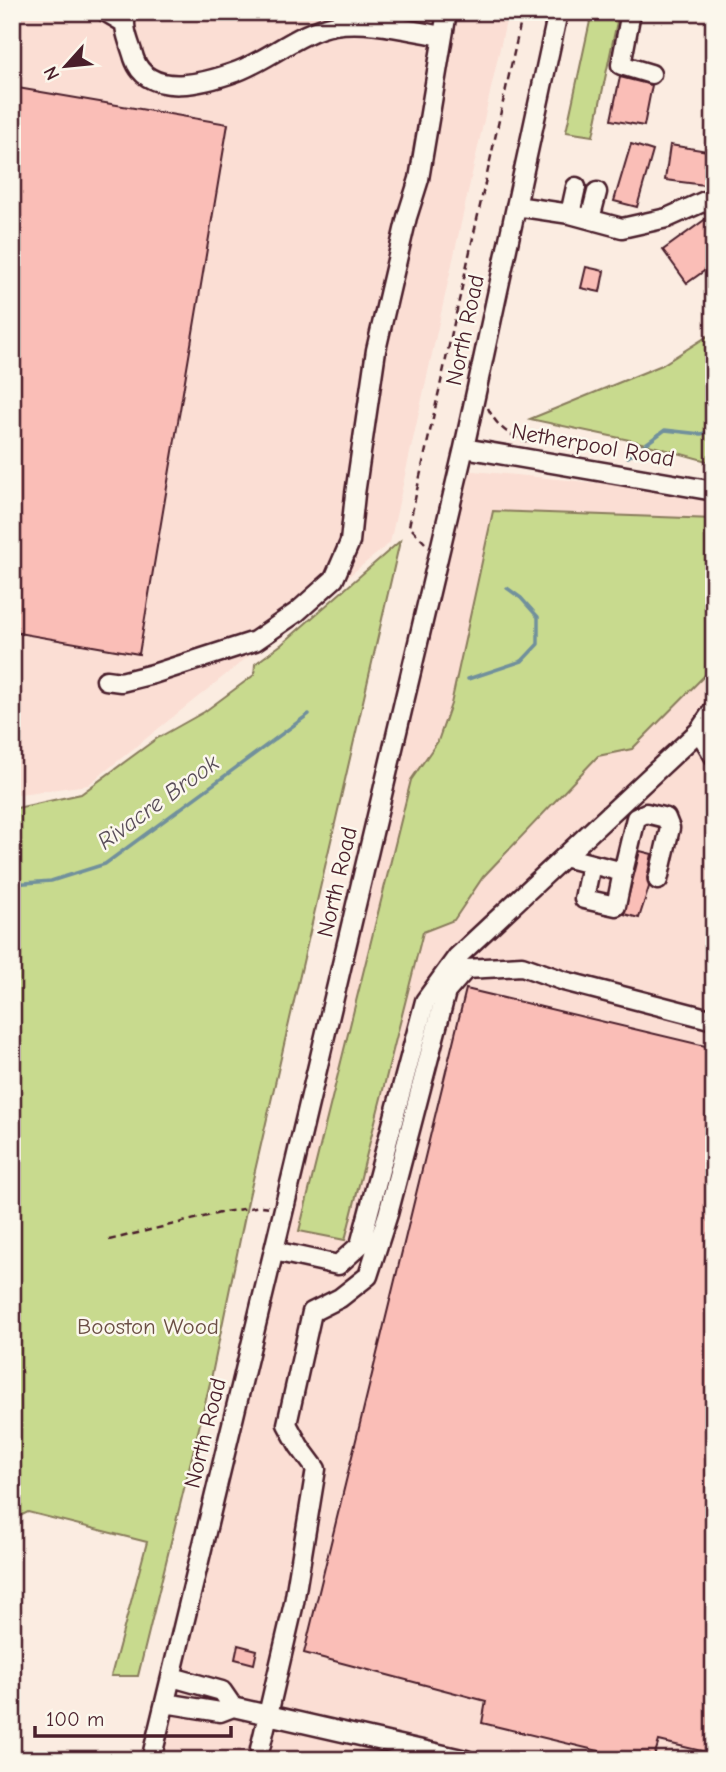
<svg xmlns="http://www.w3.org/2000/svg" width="726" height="1772" viewBox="0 0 726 1772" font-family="'Comic Neue',sans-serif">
<rect width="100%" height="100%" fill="#fbece1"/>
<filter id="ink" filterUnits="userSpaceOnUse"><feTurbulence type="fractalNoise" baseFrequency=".0143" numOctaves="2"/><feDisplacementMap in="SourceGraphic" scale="14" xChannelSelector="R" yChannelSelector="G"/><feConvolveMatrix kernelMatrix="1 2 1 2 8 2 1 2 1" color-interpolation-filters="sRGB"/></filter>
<g filter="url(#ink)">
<path fill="#fbded4" d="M12,12H508L390,543L88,785L12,795Z
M463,470L714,494V1760H152Z"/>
<path fill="#c8da8e" stroke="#897c5c" stroke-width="2" d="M592,12H619L593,136L566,132Z
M714,332V463L634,441L530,419L662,365Z
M493,511L714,519V666L632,749L598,756L483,877L454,920L423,932L345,1240L299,1231L411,780L438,741L451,704Z
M400,541L248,1201L211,1379L138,1676H111L147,1542L28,1512L12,1520V809L81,794L156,739L204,712L254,675L255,664L282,644Z"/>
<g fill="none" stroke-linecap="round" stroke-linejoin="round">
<path stroke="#71909c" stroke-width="3.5" d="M628,457L665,430L701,434L714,430
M468,679L522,661L538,644V617L521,598L507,588
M12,884L51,881L105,864L309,714"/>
</g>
<path fill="#fabeb7" stroke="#4a1f2b" stroke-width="2" d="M620,77L652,85L644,126L611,120Z
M12,87L228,124L139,654L12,632Z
M631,144L653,151L637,207L614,201Z
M670,145L714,152L713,186L665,180Z
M714,213V264L687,283L663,250Z
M586,267L604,271L600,292L581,288Z
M640,851L652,854L647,878L649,887L639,918L624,914Z
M466,989L714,1048V1754L659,1741L653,1760H636L482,1723L486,1701L304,1653Z
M238,1645L257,1650L254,1664L235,1659Z"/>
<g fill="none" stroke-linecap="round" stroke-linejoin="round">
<g stroke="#4a1f2b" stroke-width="23">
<path id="minor" d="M106,12L123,22
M127,12C121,27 130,43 134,58C148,100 208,82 238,71C270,59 300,31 335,25C366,19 411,31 442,36
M631,12L621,65L651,74
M516,206L570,214L622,228L667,218L714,197
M570,214L576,187
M590,219L597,192
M464,448L714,491
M106,680L121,682L153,674L255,641L297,612L334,579L350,542L355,494L376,350L407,217L419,179L447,12
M714,709L699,731L714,756
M564,857L623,872L636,818L646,813L666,818L670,828L658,880
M591,864L584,899L616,906L623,872
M274,1251L338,1265L360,1245L425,1001L457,957L699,731
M172,1677L222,1691L233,1707
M165,1703L220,1712L233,1707L466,1760
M260,1749L294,1603L316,1469L299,1446L287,1424L312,1312L340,1298L368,1276L388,1214L446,992L466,969L522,966L564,981L714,1020
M151,1760L294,1167L464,448L558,12"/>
</g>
<path stroke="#4a1f2b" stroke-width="2.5" stroke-dasharray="7 5" stroke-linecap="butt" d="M488,408C496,426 510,437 529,442
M425,543L409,526L523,12
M109,1240L224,1212L261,1206L271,1207"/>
<use href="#minor" stroke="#fbf7ec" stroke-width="18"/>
</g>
</g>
<g text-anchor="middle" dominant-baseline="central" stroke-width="5" stroke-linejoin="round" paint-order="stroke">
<g font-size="23" fill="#4a1f2b" stroke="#fbf7ec">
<text transform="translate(465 330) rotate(-78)">North Road</text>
<text transform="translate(593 445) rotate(10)">Netherpool Road</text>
<text transform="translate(337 882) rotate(-77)">North Road</text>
<text transform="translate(205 1433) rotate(-76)">North Road</text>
</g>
<g font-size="23" fill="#6a4e44" stroke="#fbf7ec">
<text x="148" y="1326">Booston Wood</text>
</g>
<g font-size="24" font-style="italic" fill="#5a4e5a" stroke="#fbf7ec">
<text transform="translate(158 802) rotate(-36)">Rivacre Brook</text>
</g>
</g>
<rect width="726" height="1772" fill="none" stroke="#fbf7ec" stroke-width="42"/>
<rect x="21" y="21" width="684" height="1730" fill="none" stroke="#4a1f2b" stroke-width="2.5" filter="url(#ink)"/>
<g transform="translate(66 66) rotate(243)" stroke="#fbf7ec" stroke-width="5" paint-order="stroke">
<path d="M0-5L12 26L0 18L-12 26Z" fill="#4a1f2b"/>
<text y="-10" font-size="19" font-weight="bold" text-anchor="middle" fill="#4a1f2b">N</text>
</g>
<path d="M35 1726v10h196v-10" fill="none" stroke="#4a1f2b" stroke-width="3.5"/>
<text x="46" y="1726" font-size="21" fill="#4a1f2b" stroke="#fbf7ec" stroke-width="5" paint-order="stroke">100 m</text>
</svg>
